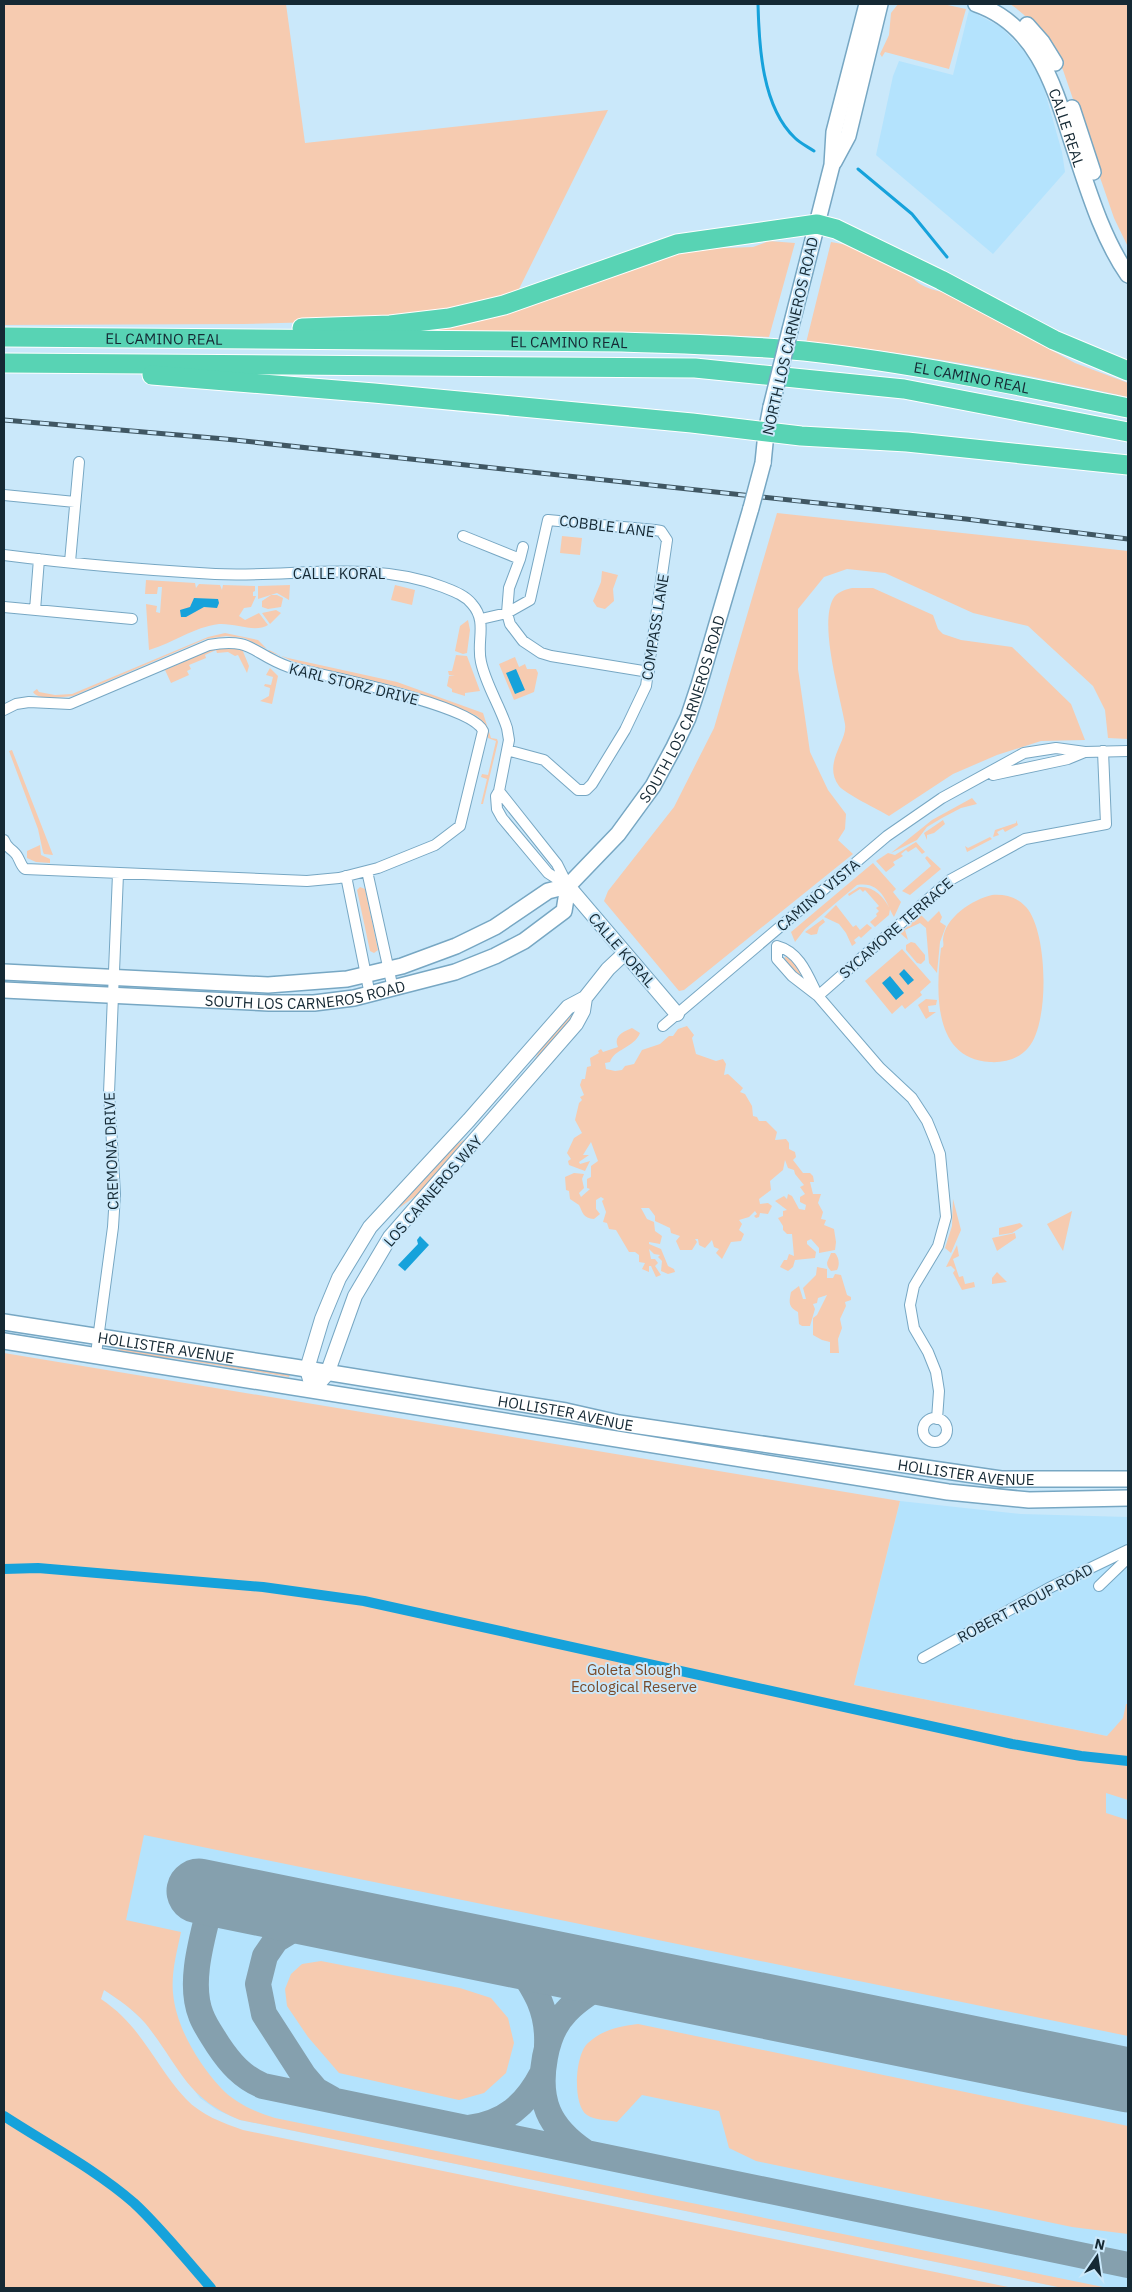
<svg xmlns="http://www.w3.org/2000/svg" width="1132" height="2292" viewBox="0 0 1132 2292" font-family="'IBM Plex Sans',sans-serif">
<rect width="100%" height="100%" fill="#cae8fa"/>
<path fill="#b4e3fd" d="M969,10L1001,27L1024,51L1041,78L1062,152L1065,172L993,254L876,155L893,76L899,61L953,75Z
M900,1501L1021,1514L1128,1517V2288H1063L240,2120L217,2110L200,2098L145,2022L125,2004L103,1989L142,1796L1102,1999L1107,1736L854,1685Z"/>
<path fill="#f6cbb0" d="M4,4H286L305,143L608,110L516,295L463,311L387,320L243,324L4,325Z
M898,4H943L966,9L949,69L885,52L882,57L880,54L889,35L891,13Z
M1010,4H1128V247L1114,218L1063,70C1051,45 1034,20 1010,4Z
M769,241L795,243L769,337L625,332L435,331L434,329L499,316L639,265L683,252L721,246L725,248L753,247Z
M831,242L853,246L910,274C920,289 934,289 949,294L1075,363L1128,383V397C1021,374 915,351 806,343Z
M777,513L1128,551V739L1108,738L1105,710L1093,686L1028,626L973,613L885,573L847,569L824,577L798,609V669L810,752L828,790L846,814L845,829L838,840L853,854L684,990L679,991L604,901L608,891L674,807L714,728Z
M562,536L582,538L580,555L560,553Z
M602,571L618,575L613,589L614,601L605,609L597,607L593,601L601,582Z
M146,580L195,583L196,588L199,584L220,585L222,590L223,585L255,586V591L253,592V596H256L251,607L244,608L239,616L245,620L259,613L268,625C255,633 236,623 219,624C194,627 173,643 149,650L146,604L157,606L156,612L160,613L162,587H158L157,594H145Z
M290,585L289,600L277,593L258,599V586Z
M395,585L415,590L412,605L391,600Z
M852,588H873L933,615L938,629L943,634L961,640L1012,647L1071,704L1085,740L1041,741L997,755L953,774L889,816C879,810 844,793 839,786C822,763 848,741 845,724C840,695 819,625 833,599C837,592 844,590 852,588Z
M271,595H277L283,598L281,607L268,609L262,607V601Z
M276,610L281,613L270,624L262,613Z
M468,620L470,630L467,653L463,654L455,651L460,626Z
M225,633L258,640L270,652L288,658L397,682L483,713L491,738L497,739L498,742L483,804H481L487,779L481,777L482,774L488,775L496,741L488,738L485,725L477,716L406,689L294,662L244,638L226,636L206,639L73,696C63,697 38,701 33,692L37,689L39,692L55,695L72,694L208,637Z
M225,647L242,649L249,666L247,673L238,655L235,656L228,652L217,653L216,650L205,655L206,658L189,665L191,669L187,671L189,675L171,683L165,670L208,651Z
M456,655L467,656L480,691L465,693V696L452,692V689L447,686L449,676H455L449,675L448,671H452Z
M515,657L519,667L525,664L527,669H536L538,673L534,692L514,700L499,664Z
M270,668L278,676L272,704L260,701L269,696L270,688L264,686L265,684L271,685L273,677L266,675Z
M12,750L51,850L53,855L44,854L43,852L38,829L9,751Z
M972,798L977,804L961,808L942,818L927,827L917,840L891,853L932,820Z
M943,820L945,824L934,833L927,835V840L924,833Z
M1016,820L1018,825L1005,832L1003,829L997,832L999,835L993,837L995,830L1016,823Z
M990,837L992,839L967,852L965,846L968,848Z
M916,842L925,852L922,854L916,847L908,852L906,850L901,854L903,856L893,862L895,865L886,872L876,861L888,853L895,855Z
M40,845L41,855L50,859V863L36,862L27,858V851Z
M927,856L941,869L910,895L902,891L931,866L925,858Z
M873,863L896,889L893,892L901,902L894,917C886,903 882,881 857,885L805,929L795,942L791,932Z
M360,887L365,889L378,950L374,953L370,951L357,890Z
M859,887C874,886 884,897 890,909L889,915L875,927L870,922L877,916L876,914L879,911L876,908L879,906L865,890L863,892L860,889L849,896L848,894Z
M992,895C1005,894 1017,897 1026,907C1048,931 1050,1024 1028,1048C1019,1059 1003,1063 990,1062C932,1059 936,989 941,948L943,947C944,944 943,942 943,940C944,918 973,899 992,895Z
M836,905L853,927L856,925L860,930L867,924L872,928L861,938L859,936L854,940L856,943L852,946L846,933L839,924L824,917Z
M939,911L942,917L940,922L946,926L940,942L937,973L929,963L926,928L920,923L905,930L908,940L900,933L921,915L928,922Z
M823,919L825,922L819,927L817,934L811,935L805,932Z
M911,942L915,943L925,955V960L921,964L917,963L906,950V945Z
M902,949L931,982L920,992L922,995L905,1009L902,1005L892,1014L865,981Z
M788,955H789L806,980L793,972L783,959Z
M926,999L937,1000L936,1005L928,1006L929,1012H936L926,1019L918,1005Z
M576,1010L578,1013L530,1068L541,1048Z
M687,1026L694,1035L692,1038L696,1054L716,1061L723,1059L726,1064L724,1075L728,1074L743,1088L740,1092L745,1094L752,1106L753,1116L757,1117L759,1121H766L777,1132L775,1140L786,1139L789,1143V1149L795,1152L796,1157L793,1160L803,1173H810L813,1176L814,1182H810L813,1194H821L818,1203L823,1212L821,1219L826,1220L824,1225L834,1229L836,1242L835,1250L819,1253V1248L811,1239L807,1241V1244L816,1252L815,1258L795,1260L793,1267L788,1271L780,1267L784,1260H787L789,1254L794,1256L792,1234H787L783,1230V1226L778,1218L783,1216V1211L787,1210L775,1201L784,1196L787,1199L788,1194L792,1196L799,1209L805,1210L806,1205L800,1202V1197L805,1194L800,1187L804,1185L795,1174L794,1170L788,1168L785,1160L783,1170L770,1181L771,1190L759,1199L760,1204L768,1203L772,1206L768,1214L760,1213L759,1217L756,1218L754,1216L757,1214L755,1211L749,1217L739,1220L742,1224L739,1230L744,1234L741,1241L731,1242L722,1259L716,1253L719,1249L714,1247L712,1240L705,1248L699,1245L698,1239H695L697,1242L692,1250H680L676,1241L680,1236L671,1233L670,1228L655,1221V1216L649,1208H641L647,1219L654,1222L655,1231L662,1236L660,1244L649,1242V1244L661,1249L668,1266L674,1269L675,1272L668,1274L661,1271L662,1261L658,1257L660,1255L654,1254L649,1249L651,1259H655L658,1263L655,1266L661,1275L656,1277L651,1266H649V1272L642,1269L645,1263L639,1262V1255L635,1252H629L616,1230L609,1229L607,1223L603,1222L606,1212L602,1201L604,1199L601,1197L596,1200V1209L600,1214L594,1219C583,1218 583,1213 579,1205L570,1199L569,1191L566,1190L565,1177L574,1173L584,1174L582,1179L584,1188L579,1193L581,1197L590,1189L587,1188V1179L591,1177V1166L598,1161L591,1142L583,1155H589L579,1162L580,1164L590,1161L585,1171L569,1165L568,1161L571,1159L567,1153L574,1138L582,1133L575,1120L579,1103L582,1100L580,1097L584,1095L580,1085L582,1079H585L587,1067L591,1066L590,1058L599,1053L598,1051L601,1049L603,1052L618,1047C613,1036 623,1032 632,1028L640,1033C634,1048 614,1049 610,1062L605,1063L606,1069L615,1071L622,1070L625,1066L634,1064L642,1050L660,1044L669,1036H673L678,1029Z
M466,1139L417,1195L399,1208C405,1195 453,1143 466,1139Z
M953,1199L961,1230L951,1253L945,1248L952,1226Z
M1072,1211L1063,1251L1047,1224Z
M1020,1223L1023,1226L1012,1233L999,1235V1228Z
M1015,1233L1016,1238L997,1251L992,1238Z
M957,1245L959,1256L953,1259L959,1277L963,1276L965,1284L974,1282L975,1287L962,1290L953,1273L955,1270L951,1266L946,1267Z
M831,1253H835C839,1258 840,1264 837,1270L831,1271C824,1263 828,1262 831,1253Z
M817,1267L827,1269V1278H833L835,1274L841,1275L847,1295L851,1297V1300L845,1302L846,1306L840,1319L842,1328L838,1339L839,1353H830V1342L822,1340L813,1335V1318L817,1315L827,1295L818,1298L817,1303L813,1304L815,1309L810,1326H802L799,1324L798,1312C788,1307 789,1302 791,1292L799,1286L803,1299H806L803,1288L816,1275Z
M997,1272L1007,1282L992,1284V1278Z
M114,1347H115L290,1374L289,1377L171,1358H148L128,1355Z
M4,1353L900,1501L854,1685L1107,1736L1123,1718L1126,1704H1128V1800L1106,1793V1813L1128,1820V2036L144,1835L126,1920L181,1932C177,1951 171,1973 173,1993C176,2027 198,2063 221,2088C235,2103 255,2112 275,2118L1108,2288H1063L240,2120C184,2097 180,2066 145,2023C134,2010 118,1999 104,1990L101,1999C143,2027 154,2065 186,2099C201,2115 223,2123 243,2130L1013,2288H4Z
M321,1961L460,1988L491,1998L508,2018L514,2043L506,2073L484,2093L459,2100L339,2073L308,2037L287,2006L285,1989L291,1974L302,1964Z
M638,2024L1128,2126V2234L1072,2227L756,2161L729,2148L719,2111L642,2095L617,2122C609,2120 594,2120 587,2115C572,2105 575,2054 588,2043C604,2029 617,2027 638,2024Z"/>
<path fill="#16a2db" d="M194,598L218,599L219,603L217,608L204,607L186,617H181L180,610L190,607Z
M516,669L525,690L515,694L506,673Z
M904,969L914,980L908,985L899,974Z
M890,976L904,993L896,1000L882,983Z
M420,1236L429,1245L405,1271L398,1265L418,1244L417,1240Z"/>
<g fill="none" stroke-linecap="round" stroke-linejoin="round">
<path stroke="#16a2db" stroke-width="3" d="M758,4C759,46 762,107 795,138C800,143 808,147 814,151
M858,169L912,214L947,257"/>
<path stroke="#16a2db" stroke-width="10" d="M4,1569L38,1568L263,1587L364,1601L1012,1744L1081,1756L1128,1761
M4,2116C47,2144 95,2169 134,2203C162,2229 186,2260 211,2288"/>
<path stroke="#85a0ae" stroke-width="26" d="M213,1894C205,1930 187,1980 201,2015C205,2026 212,2035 218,2045C230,2063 242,2077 263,2086L1128,2265
M317,1915L276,1940L265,1956L258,1984L264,2014L304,2076L316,2090L332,2099
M511,1954C532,1986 549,2006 547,2046
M469,2128C505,2123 526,2105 542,2074
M585,2152C548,2127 537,2100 545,2057C548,2041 554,2024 566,2012C579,1997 599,1987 615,1976"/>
<path stroke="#85a0ae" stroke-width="65" d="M199,1891L1128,2080"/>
<g stroke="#77a7c3" stroke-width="12">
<path id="minor" d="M4,495L75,502
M463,536L520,559L509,588L507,613L510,624L523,641L541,653L551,656L649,672
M4,555C74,564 144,570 215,574C291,578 370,559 443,587C453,591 465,595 472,604C488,622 476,641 481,662C486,685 500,706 507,728L509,740L499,791L496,796L497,809L502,818L548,873L568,886
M520,559L523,547
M70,562L79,462
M4,607L132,619
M35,610L39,559
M481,619L507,613L530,600L548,520L655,530L661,531L667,540L646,686L625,730L592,784L586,790H578L544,760L507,750
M4,710L16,704L29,702L70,704L209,645C253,637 252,654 289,667C321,675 473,705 483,731L460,826L435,845L378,868L339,878L307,881L25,869C19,864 20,857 14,852C9,847 7,848 4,840
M993,775L1068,759L1085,752
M499,791L557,864L567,884
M367,871L393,989
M346,876L370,995
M818,996C808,976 800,952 777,946V959L792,976L818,996L880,1068L912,1098L927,1121L934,1138L940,1154L946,1217L938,1246L914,1286L910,1305L914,1328L928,1352L936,1372L939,1391L937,1419
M818,996L950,880L1025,839L1106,824L1103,751
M663,1026L887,836L942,798L1024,753L1056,748L1085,752L1128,751
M96,1354L113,1227L115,1194L109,1093L118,874
M923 1430a12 12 0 1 1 24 0a12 12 0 1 1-24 0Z
M1099,1586L1128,1558
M923,1658L1049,1588L1128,1550"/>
</g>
<g stroke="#77a7c3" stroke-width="16">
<path id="tertiary" d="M568,886L677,1014
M313,1390L307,1369L322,1319L339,1278L370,1227L469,1120L568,1007L585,998L608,969L625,953
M313,1390L327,1374L355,1296L390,1237L576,1024L583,1011L585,998"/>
</g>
<g stroke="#77a7c3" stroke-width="18">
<g id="secondary">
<path id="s1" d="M976,4C1037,25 1054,86 1072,142C1087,186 1101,236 1128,275"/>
<path d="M1027,25L1042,42L1055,63"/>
<path d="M1072,108L1093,172"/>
<path d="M834,162L848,136L880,4"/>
<path d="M790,330L832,165L834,132L867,4"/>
<path d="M763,463L766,433L771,407"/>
<path id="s2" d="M4,972L268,985L347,979L402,966L456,946L495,927L548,891L568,886L618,834L653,786L674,747L688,718L699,685L751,508"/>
<path id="s3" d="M4,990L269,1003H314L354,998L455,972L495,956L524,941L564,911L568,886"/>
<path id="s4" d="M4,1322L294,1367L566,1411L619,1423L1001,1479H1128"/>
<path d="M4,1341L948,1492L1029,1500L1128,1498"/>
</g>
</g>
<g stroke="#fff" stroke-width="21">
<g id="motorway">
<path d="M302,328L390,325L449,318L504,305L677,244L817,224L836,229L941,280L1054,340L1128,371"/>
<path id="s5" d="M4,337L622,342C683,344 744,345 804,351C913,363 1021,386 1128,408"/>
<path d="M4,363L695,368L904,389L1128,432"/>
<path d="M152,375L374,393L692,423L801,436L907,442L1128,465"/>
</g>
</g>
<use href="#minor" stroke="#fff" stroke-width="10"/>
<use href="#tertiary" stroke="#fff" stroke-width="14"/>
<use href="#secondary" stroke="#fff" stroke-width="15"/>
<use href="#motorway" stroke="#58d3b4" stroke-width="19"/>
<g stroke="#405763" stroke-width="5">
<path id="rail" d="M4,420L225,439L966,519L1128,539"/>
</g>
<use href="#rail" stroke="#cae8fa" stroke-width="3" stroke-dasharray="9" stroke-linecap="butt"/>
<g stroke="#77a7c3" stroke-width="18" stroke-linecap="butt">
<path id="secondary-bridge" d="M771,407L790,330
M751,508L763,463"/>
</g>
<use href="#secondary-bridge" stroke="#fff" stroke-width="15"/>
</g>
<g text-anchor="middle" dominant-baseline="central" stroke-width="4" stroke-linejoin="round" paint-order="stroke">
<g font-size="15" fill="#152934" stroke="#cae8fa">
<text stroke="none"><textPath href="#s1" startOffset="160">CALLE REAL</textPath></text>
<text transform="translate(790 336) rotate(-77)">NORTH LOS CARNEROS ROAD</text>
<text stroke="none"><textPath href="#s5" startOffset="160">EL CAMINO REAL</textPath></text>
<text stroke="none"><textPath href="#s5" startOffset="565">EL CAMINO REAL</textPath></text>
<text stroke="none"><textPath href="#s5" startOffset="970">EL CAMINO REAL</textPath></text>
<text transform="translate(607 526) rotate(7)">COBBLE LANE</text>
<text x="339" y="573">CALLE KORAL</text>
<text transform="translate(655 627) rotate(-81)">COMPASS LANE</text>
<text transform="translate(354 684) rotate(14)">KARL STORZ DRIVE</text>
<text stroke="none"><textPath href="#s2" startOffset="800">SOUTH LOS CARNEROS ROAD</textPath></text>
<text transform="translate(818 895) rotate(-40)">CAMINO VISTA</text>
<text transform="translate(896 928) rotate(-41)">SYCAMORE TERRACE</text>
<text transform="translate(622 950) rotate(49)">CALLE KORAL</text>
<text stroke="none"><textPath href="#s3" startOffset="302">SOUTH LOS CARNEROS ROAD</textPath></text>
<text transform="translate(111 1151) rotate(-92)">CREMONA DRIVE</text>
<text transform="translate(433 1191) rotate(-49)">LOS CARNEROS WAY</text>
<text stroke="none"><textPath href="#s4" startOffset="164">HOLLISTER AVENUE</textPath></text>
<text stroke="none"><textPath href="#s4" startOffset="569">HOLLISTER AVENUE</textPath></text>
<text stroke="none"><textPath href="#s4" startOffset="974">HOLLISTER AVENUE</textPath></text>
<text transform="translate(1025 1603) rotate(-28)">ROBERT TROUP ROAD</text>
</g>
<g font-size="15" fill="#7a4b2a" stroke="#cae8fa">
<text x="634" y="1669">Goleta Slough<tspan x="634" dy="17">Ecological Reserve</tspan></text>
</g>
</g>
<rect width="1132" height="2292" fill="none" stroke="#152934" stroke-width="10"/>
<g transform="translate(1097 2257) rotate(13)" stroke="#cae8fa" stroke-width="4" paint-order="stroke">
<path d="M0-4L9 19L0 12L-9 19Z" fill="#152934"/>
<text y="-8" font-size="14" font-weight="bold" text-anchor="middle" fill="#152934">N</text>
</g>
</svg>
